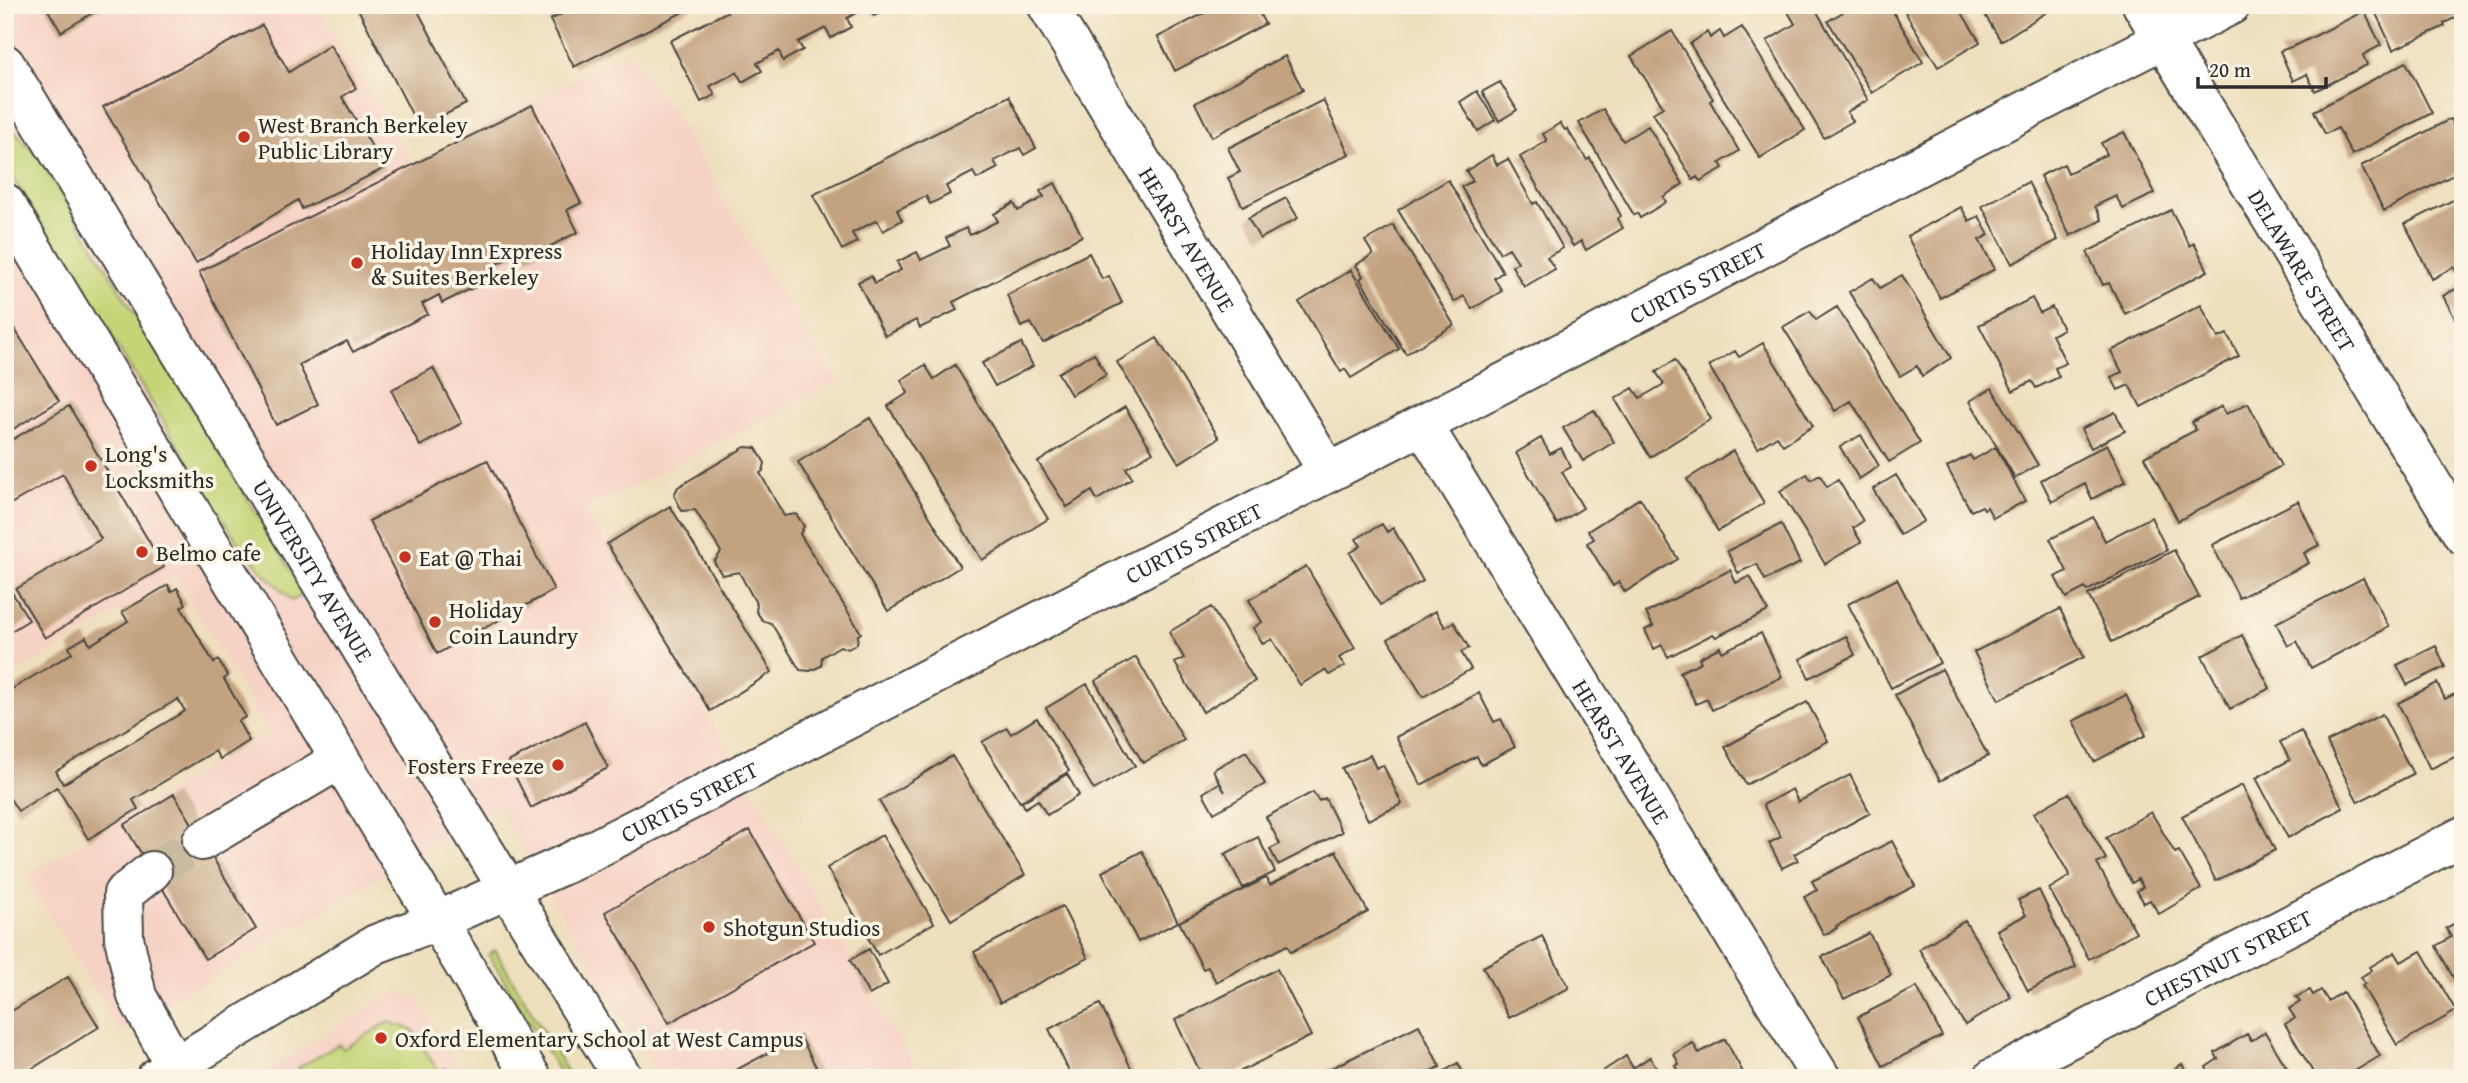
<svg xmlns="http://www.w3.org/2000/svg" width="2468" height="1083" viewBox="0 0 2468 1083" font-family="'Gentium Book Plus',serif">
<rect width="100%" height="100%" fill="#fcf5e5"/>
<filter id="ink" filterUnits="userSpaceOnUse"><feTurbulence type="fractalNoise" baseFrequency=".0143" numOctaves="2"/><feDisplacementMap in="SourceGraphic" scale="14" xChannelSelector="R" yChannelSelector="G"/><feConvolveMatrix kernelMatrix="1 2 1 2 8 2 1 2 1" color-interpolation-filters="sRGB"/></filter>
<filter id="wash" filterUnits="userSpaceOnUse"><feTurbulence type="fractalNoise" baseFrequency=".00686" numOctaves="4" result="noise"/><feDisplacementMap in="SourceGraphic" scale="28" xChannelSelector="R" yChannelSelector="G"/><feGaussianBlur stdDeviation="1.57" result="paint"/><feColorMatrix in="noise" values="0 0 0 0 0 0 0 0 0 0 0 0 0 0 0 0 0 1.4 0 .05"/><feComposite in="paint" operator="in"/></filter>
<g filter="url(#wash)">
<rect width="100%" height="100%" fill="#eedfbd"/>
<path fill="#f6d2c4" d="M5,5H316L413,164L628,51L682,127L740,228L838,382L586,509L919,1074L913,1078H659L497,807L120,1032L26,876L268,732L176,577L5,680Z
M393,993L417,998L465,1078H255Z"/>
<path fill="#c4d476" stroke="#788050" stroke-width="2" d="M5,120L40,159L305,593L292,601L262,571L236,539L5,165Z
M495,950L571,1078H563L489,955Z
M388,1022L412,1029L438,1071L445,1068L450,1078H304L298,1068L339,1044L343,1049Z"/>
<g id="blocks">
<path fill="#c3a280" fill-rule="evenodd" d="M45,5H106L61,32Z
M361,5H415L466,104L419,128L357,7Z
M579,5H697L574,67L550,20Z
M740,5H895L874,16L869,6L847,18L851,27L831,38L826,28L798,42L803,50L783,61L779,51L757,63L762,71L742,82L737,72L710,86L715,95L701,102L670,41Z
M1220,5H1255L1265,24L1175,71L1158,37Z
M1784,5H1813L1868,100L1847,112L1853,121L1824,138L1767,41L1795,24Z
M1850,5H1889L1923,62L1872,93L1828,21L1851,7Z
M1901,5H1957L1980,42L1938,67Z
M1979,5H2047L2050,10L2001,41Z
M2372,5H2453L2459,16L2444,23L2445,26L2393,50Z
M2364,11L2381,45L2363,55L2367,65L2315,91L2307,74L2293,81L2280,51L2299,44Z
M262,25L289,72L330,45L356,88L342,97L385,168L302,209L298,200L196,263L103,107Z
M1742,27L1805,130L1760,158L1690,44L1707,32L1710,38L1720,31L1724,38Z
M1672,31L1713,99L1710,101L1739,151L1720,163L1723,168L1700,181L1697,177L1693,180L1653,113L1663,107L1631,56Z
M1285,56L1303,90L1212,137L1195,103Z
M2406,62L2432,113L2352,155L2338,128L2325,134L2314,111Z
M1500,82L1517,110L1499,121L1482,92Z
M1477,91L1495,120L1478,131L1460,102Z
M1009,96L1036,148L1024,155L1020,148L994,161L998,168L977,179L973,172L946,186L950,194L930,204L926,196L897,210L902,220L883,231L877,220L852,233L857,242L842,250L813,195Z
M1323,100L1349,154L1243,207L1228,178L1240,172L1228,148Z
M532,105L581,203L567,210L578,232L527,258L523,251L488,268L493,278L442,303L439,295L422,304L428,314L353,352L347,341L299,365L318,404L276,425L199,272Z
M1603,109L1623,141L1648,126L1683,184L1663,197L1666,202L1640,218L1637,213L1634,215L1579,123Z
M2450,119L2463,143V170L2384,211L2361,166Z
M1560,123L1565,130L1567,129L1587,160L1590,158L1621,216L1617,219L1623,228L1586,250L1581,241L1573,246L1520,157L1547,141L1543,134Z
M2124,132L2155,193L2123,209L2116,196L2095,206L2102,220L2070,236L2040,176L2064,164L2068,173L2107,154L2101,143Z
M1492,155L1497,165L1508,159L1533,204L1537,202L1563,248L1547,257L1555,269L1524,287L1512,266L1518,262L1509,248L1500,253L1461,187L1473,181L1466,171Z
M1448,180L1503,272L1494,278L1502,291L1472,309L1464,296L1454,302L1398,210Z
M2028,182L2058,240L2012,264L1982,206Z
M1055,183L1082,236L953,302L957,310L920,328L916,320L885,336L858,282L871,276L875,283L901,270L897,262L917,252L921,260L950,246L946,238L966,228L970,235L998,221L994,214L1014,203L1018,211L1044,197L1040,191Z
M2463,195V269L2456,272L2454,267L2432,279L2405,224Z
M1286,198L1298,218L1260,239L1248,218Z
M1961,207L1969,221L1979,216L1989,235L1979,240L1995,269L1940,298L1907,236Z
M2171,210L2190,246L2194,243L2208,271L2125,314L2109,283L2103,285L2087,252Z
M1393,225L1454,325L1406,354L1360,279L1363,276L1356,265L1373,254L1365,241Z
M1089,253L1102,279L1109,276L1122,303L1043,343L1031,323L1021,327L1007,295Z
M1351,270L1399,349L1351,378L1345,369L1341,372L1299,302Z
M1902,275L1951,358L1922,376L1917,366L1900,376L1849,292L1873,278L1880,288Z
M2463,285V333L2443,296Z
M2032,298L2040,313L2052,307L2063,329L2052,335L2066,363L2055,368L2059,377L2036,388L2032,381L2013,391L1979,325Z
M2201,305L2218,338L2227,334L2239,356L2141,407L2129,385L2118,390L2111,377L2122,372L2111,351Z
M1837,307L1920,443L1889,462L1851,401L1835,411L1783,327L1810,311L1816,320Z
M5,313L59,401L5,434Z
M1157,338L1219,438L1179,463L1117,362Z
M1021,343L1033,366L995,386L982,363Z
M1763,343L1813,426L1783,445L1777,436L1758,448L1709,366L1735,351L1739,357Z
M1094,353L1106,375L1071,395L1058,373Z
M1675,360L1711,419L1650,457L1615,399L1633,388L1640,398L1664,384L1656,372Z
M925,365L934,379L955,365L1048,519L982,560L888,406L908,393L901,380Z
M433,368L462,423L420,446L391,390Z
M1992,388L2038,465L2015,478L1970,401Z
M2248,403L2281,466L2178,521L2144,457L2196,430L2192,422L2222,406L2226,414Z
M69,406L164,567L45,638L16,589L101,539L63,474L5,507V444Z
M1125,407L1153,452L1126,468L1132,478L1097,500L1092,491L1067,507L1038,462Z
M1594,410L1614,442L1583,461L1563,428Z
M2115,412L2125,431L2091,448L2081,429Z
M870,418L960,567L888,611L798,462Z
M1861,435L1879,466L1859,479L1840,447Z
M1541,438L1550,454L1561,448L1571,467L1562,472L1583,508L1557,524L1516,453Z
M2107,444L2126,481L2092,499L2085,484L2052,502L2041,480Z
M745,447L756,448L765,463L763,471L760,473L784,516L796,514L804,526L800,534L861,633L858,635L857,644L848,649L840,646L822,657L821,666L810,671L800,670L771,623L763,621L756,611L757,605L739,572L722,575L714,562L721,552L695,510L682,511L674,495L678,487Z
M1996,447L2025,501L1993,518L1987,507L1984,509L1982,506L1971,511L1947,467L1970,455L1973,460Z
M1733,451L1764,503L1718,531L1687,479Z
M487,460L554,590L437,654L369,521Z
M1807,474L1811,480L1820,475L1827,487L1838,480L1863,521L1853,528L1861,542L1825,564L1780,491Z
M1896,475L1924,521L1900,535L1873,489Z
M1640,498L1678,559L1625,592L1619,582L1613,586L1587,543L1594,539L1588,531Z
M2298,501L2319,545L2304,553L2309,563L2239,598L2212,545Z
M670,506L772,672L710,711L607,544Z
M2093,517L2105,541L2151,517L2167,550L2087,591L2085,588L2066,598L2055,577L2067,571L2050,539Z
M1382,524L1387,532L1393,528L1423,581L1380,605L1350,553L1361,546L1356,539Z
M1781,524L1800,563L1765,580L1757,564L1738,573L1727,551Z
M2174,550L2199,597L2112,642L2088,595Z
M1306,566L1355,648L1339,658L1345,666L1329,675L1325,670L1300,685L1272,639L1263,644L1253,628L1262,622L1249,600Z
M1730,570L1736,583L1750,576L1768,611L1716,637L1713,634L1668,657L1662,645L1654,649L1645,630L1653,626L1646,613Z
M2363,578L2389,627L2311,668L2297,641L2288,646L2276,623Z
M1897,579L1940,663L1891,688L1848,604Z
M5,581L29,620L5,635Z
M168,585L171,592L177,588L186,604L181,607L214,663L218,660L228,676L224,679L246,717L238,721L249,741L220,759L215,751L133,800L138,809L88,839L57,787L18,811L5,791V682L7,681L12,689L72,653L69,647L86,637L90,645L128,621L122,612ZM178,699L185,711L63,784L56,771Z
M1211,607L1255,681L1203,712L1175,663L1184,658L1169,632Z
M2060,609L2084,657L1999,700L1974,652Z
M1435,611L1445,627L1454,622L1469,648L1461,652L1471,669L1423,697L1388,639Z
M1761,633L1782,677L1712,710L1707,699L1696,704L1680,672L1701,662L1699,658L1720,647L1722,652Z
M2242,635L2270,688L2230,709L2202,656Z
M1846,636L1855,655L1809,678L1800,659Z
M2436,646L2445,667L2407,685L2397,665Z
M1136,657L1184,740L1143,763L1095,681Z
M1942,669L1988,756L1940,781L1895,695Z
M2437,683L2445,699L2463,690V753L2430,769L2398,703Z
M1087,684L1135,766L1094,790L1046,708Z
M1479,693L1494,722L1501,719L1515,747L1481,765L1477,756L1421,785L1396,737Z
M2126,695L2146,735L2094,762L2073,721Z
M1807,702L1828,741L1746,785L1725,747Z
M2382,714L2413,774L2358,802L2327,742Z
M1037,718L1069,771L1020,802L982,742L1007,728L1011,734Z
M585,722L608,768L531,808L508,762Z
M2301,731L2343,808L2288,838L2256,778L2290,760L2280,742Z
M1246,751L1265,784L1214,813L1203,793L1219,783L1225,792L1213,770Z
M1370,755L1376,768L1383,765L1402,804L1368,820L1342,768Z
M952,756L1025,875L951,920L879,801Z
M1067,774L1079,795L1047,815L1038,800L1025,808L1022,802Z
M1850,775L1870,813L1794,854L1798,860L1782,868L1769,843L1781,837L1763,805L1792,789L1798,802Z
M2242,785L2275,850L2216,881L2182,816Z
M1313,792L1319,801L1325,798L1342,832L1278,865L1270,849L1280,844L1266,817Z
M2069,793L2106,859L2097,864L2136,932L2089,959L2049,889L2070,876L2034,813Z
M174,794L256,929L205,959L124,825Z
M2151,812L2175,853L2179,851L2201,889L2159,914L2150,900L2144,903L2137,891L2143,887L2138,879L2132,883L2106,838Z
M750,830L814,942L669,1023L605,912Z
M882,835L934,923L878,955L827,868Z
M1258,837L1275,872L1243,888L1225,854Z
M1892,841L1915,886L1836,926L1837,928L1824,935L1804,897L1817,890L1812,881Z
M1142,851L1178,922L1138,942L1102,872Z
M1336,851L1368,912L1291,952L1287,945L1216,982L1208,967L1203,969L1179,922L1266,878L1270,885Z
M2039,890L2076,967L2028,991L1997,930L2026,915L2018,900Z
M1062,906L1088,958L1000,1003L974,952Z
M2463,919V973L2454,979L2436,946L2451,937L2446,928Z
M1965,921L2011,997L1965,1025L1919,949Z
M1869,933L1891,975L1844,999L1822,957Z
M1542,936L1569,988L1509,1018L1483,967Z
M869,949L888,984L869,995L850,960Z
M2421,951L2456,1011L2397,1045L2362,985L2365,984L2361,977L2372,970L2370,967L2395,952L2401,962Z
M1277,969L1311,1036L1227,1078H1203L1175,1020Z
M68,977L99,1027L17,1078H5V1015Z
M1917,987L1942,1036L1883,1066L1858,1017Z
M2310,990L2313,995L2321,990L2328,1001L2343,992L2380,1056L2343,1078H2308L2314,1074L2285,1024L2295,1018L2289,1009L2300,1002L2296,997Z
M1100,1004L1136,1078H1072L1049,1029Z
M1419,1025L1440,1067L1418,1078H1311Z
M2265,1032L2293,1078H2212L2206,1067L2218,1059L2215,1053L2247,1034L2251,1041Z
M800,1036L822,1078H721Z
M1725,1039L1746,1078H1682L1675,1066L1679,1064L1674,1054L1693,1043L1699,1053Z
M1626,1056L1633,1068L1650,1057L1663,1078H1607L1603,1071Z
M1458,1063L1466,1078H1433Z
M2182,1064L2190,1078H2149L2159,1072L2162,1077Z"/>
</g>
</g>
<g filter="url(#ink)">
<use href="#blocks" fill-opacity="0" stroke="#484641" stroke-width="2"/>
<g fill="none" stroke-linecap="round" stroke-linejoin="round">
<path stroke="#c7bba0" stroke-width="38" stroke-dasharray="38 19" stroke-linecap="butt" d="M152,871L202,841"/>
<g stroke="#484641" stroke-width="42">
<g id="minor">
<path id="s1" d="M1047,5L1328,472"/>
<path id="s2" d="M2142,5L2463,535"/>
<path id="s3" d="M1423,425L1821,1078"/>
<path d="M202,841L339,760"/>
<path d="M152,871L123,894L124,938L137,996L175,1066"/>
<path id="s4" d="M156,1078L376,944L437,921L570,862L1478,396L2111,66L2231,5"/>
<path id="s5" d="M1993,1078L2463,836"/>
</g>
</g>
<g stroke="#484641" stroke-width="42">
<g id="major">
<path id="s6" d="M5,64L623,1078"/>
<path d="M5,203L532,1078"/>
</g>
</g>
<use href="#minor" stroke="#fff" stroke-width="38"/>
<use href="#major" stroke="#fff" stroke-width="38"/>
</g>
</g>
<g fill="#c8321e" stroke="#fcf5e5" stroke-width="2.5">
<circle cx="244" cy="137" r="7"/>
<circle cx="357" cy="263" r="7"/>
<circle cx="91" cy="466" r="7"/>
<circle cx="142" cy="552" r="7"/>
<circle cx="405" cy="557" r="7"/>
<circle cx="435" cy="622" r="7"/>
<circle cx="558" cy="765" r="7"/>
<circle cx="709" cy="927" r="7"/>
<circle cx="381" cy="1038" r="7"/>
</g>
<g text-anchor="middle" dominant-baseline="central" stroke-width="7" stroke-linejoin="round" paint-order="stroke">
<g font-size="23" fill="#2b2b2b" stroke="#fcf5e5" text-anchor="start">
<text x="258" y="124">West Branch Berkeley<tspan x="258" dy="26">Public Library</tspan></text>
<text x="371" y="250">Holiday Inn Express<tspan x="371" dy="26">&amp; Suites Berkeley</tspan></text>
<text x="105" y="453">Long's<tspan x="105" dy="26">Locksmiths</tspan></text>
<text x="156" y="552">Belmo cafe</text>
<text x="419" y="557">Eat @ Thai</text>
<text x="449" y="609">Holiday<tspan x="449" dy="26">Coin Laundry</tspan></text>
<text x="544" y="765" text-anchor="end">Fosters Freeze</text>
<text x="723" y="927">Shotgun Studios</text>
<text x="395" y="1038">Oxford Elementary School at West Campus</text>
</g>
<g font-size="23" fill="#2b2b2b" stroke="#fcf5e5">
<text stroke="none"><textPath href="#s1" startOffset="273">HEARST AVENUE</textPath></text>
<text stroke="none"><textPath href="#s2" startOffset="310">DELAWARE STREET</textPath></text>
<text stroke="none"><textPath href="#s4" startOffset="1736">CURTIS STREET</textPath></text>
<text stroke="none"><textPath href="#s4" startOffset="1169">CURTIS STREET</textPath></text>
<text stroke="none"><textPath href="#s6" startOffset="593">UNIVERSITY AVENUE</textPath></text>
<text stroke="none"><textPath href="#s3" startOffset="382">HEARST AVENUE</textPath></text>
<text stroke="none"><textPath href="#s4" startOffset="602">CURTIS STREET</textPath></text>
<text stroke="none"><textPath href="#s5" startOffset="264">CHESTNUT STREET</textPath></text>
</g>
</g>
<rect width="2468" height="1083" fill="none" stroke="#fcf5e5" stroke-width="28"/>
<path d="M2198 77v10h128v-10" fill="none" stroke="#2b2b2b" stroke-width="3.5"/>
<text x="2209" y="77" font-size="21" fill="#2b2b2b" stroke="#fcf5e5" stroke-width="5" paint-order="stroke">20 m</text>
</svg>
